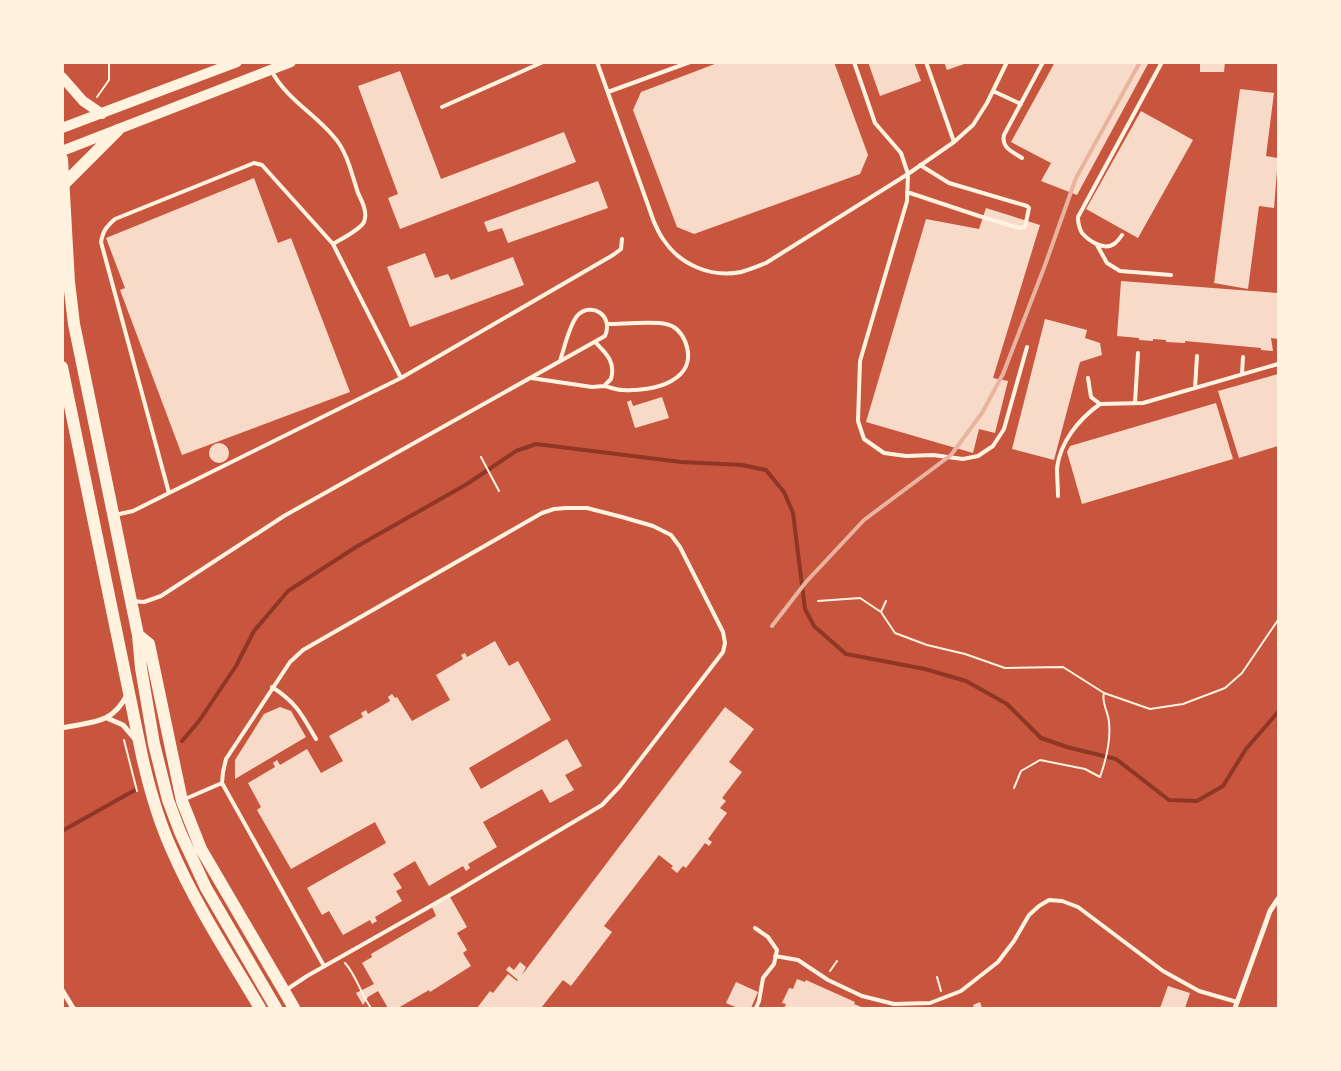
<svg xmlns="http://www.w3.org/2000/svg" width="1341" height="1071" viewBox="0 0 1341 1071" font-family="'PT Sans',sans-serif">
<rect width="100%" height="100%" fill="#c8553d"/>
<g fill="none" stroke-linecap="round" stroke-linejoin="round">
<path stroke="#8f3625" stroke-width="4" d="M182,741L199,721L236,666L254,631L288,591L356,547L467,484L516,451L536,444L681,462L742,465L766,470L784,492L793,513L805,609L814,626L846,654L925,669L966,681L1007,704L1041,738L1067,747L1116,759L1169,800L1197,801L1223,786L1246,749L1278,712
M62,831L135,790"/>
</g>
<path fill="#f7dbc8" d="M720,62H834L868,155L860,174L694,234L677,227L633,110L641,92Z
M868,62H914L921,81L880,96Z
M944,62H967V63L947,70Z
M1055,62H1149L1077,195L1041,181L1051,163L1011,142Z
M1200,62H1225L1224,72H1200Z
M400,71L441,179L564,132L576,162L400,229L388,198L398,194L358,86Z
M1240,89L1274,93L1266,156L1278,158L1274,208L1259,206L1248,289L1214,283Z
M1141,111L1193,140L1138,238L1086,209Z
M254,178L278,243L291,238L350,392L182,455L120,290L125,288L106,238Z
M598,181L608,208L508,243L502,228L488,232L484,222Z
M986,208L1040,225L993,378L1008,381L995,433L979,429L973,453L866,422L926,219L979,229Z
M425,253L435,278L448,274L451,280L513,257L524,285L410,327L387,267Z
M1121,281L1278,293V339L1271,338L1273,351L1261,350V348L1185,341V343L1166,342V340L1153,339V341L1139,340V338L1117,336Z
M1045,319L1087,330L1085,338L1100,343L1102,355L1080,362L1054,460L1012,449Z
M1278,374V446L1239,458L1218,391Z
M662,397L669,418L635,428L627,402L631,400L633,406Z
M1216,403L1233,459L1082,504L1067,452L1070,446Z
M209 453a10 10 0 1 1 20 0a10 10 0 1 1-20 0Z
M495,641L509,666L518,661L551,720L469,768L481,789L567,739L582,766L565,775L574,790L550,803L542,789L483,822L497,847L468,864L470,868L466,871L463,866L429,886L415,861L393,874L402,888L396,891L402,901L375,917L377,921L372,924L370,920L343,935L329,911L322,915L307,888L386,843L375,822L291,869L257,810L261,807L248,783L275,767L273,763L277,760L280,765L307,749L321,773L343,761L329,736L363,717L361,713L366,710L368,714L390,701L388,697L392,694L395,698L397,697L412,721L450,700L436,675L463,659L461,655L465,653L467,657Z
M280,707L291,711L306,737L235,779V760L264,714Z
M725,707L754,729L729,762L742,772L722,798L726,801L720,808L727,813L708,839L712,842L709,846L705,843L686,868L683,866L677,873L671,868L673,866L659,855L604,926L612,932L571,986L563,980L541,1008H477L490,991L493,993L508,974L517,981L518,980L506,970L509,966L514,970L520,962L526,967L522,975Z
M450,897L467,927L457,933L467,950L463,953L471,966L430,992L429,990L398,1008H388L378,991L368,997L363,1005L356,993L374,984L362,963L372,957L371,954L436,916L432,907Z
M797,979L805,982L806,980L855,1002L854,1004L864,1008H784L786,1004L782,1003L789,988L793,989Z
M736,982L758,992L751,1008H738L726,1003Z
M1168,986L1190,993L1185,1008H1160Z
M980,1002L982,1008H974L973,1005Z"/>
<g fill="none" stroke-linecap="round" stroke-linejoin="round">
<path stroke="#fff3e0" stroke-width="2" d="M97,97L109,80V62
M481,457L499,491
M818,601L860,598L881,612
M886,601L881,612L895,633L927,645L965,654L1005,668L1063,667L1104,693L1150,709L1183,704L1225,688L1242,673L1278,620
M124,740L137,791
M1014,788L1021,771L1040,760L1085,769L1100,777C1106,760 1111,741 1109,723C1109,713 1101,703 1104,693
M345,963C357,976 361,995 371,1008
M830,971L837,961
M937,977L941,991"/>
<path stroke="#fff3e0" stroke-width="4" d="M597,62L654,222C657,228 659,234 663,239C680,265 711,278 741,272C749,270 758,266 766,263L908,174L954,142L973,125L987,103L1007,62
M854,62L875,123L901,153L908,174L907,201L860,361L858,421L864,439L884,453L906,456L933,455L963,459L978,456L993,446L1004,429L1027,347
M926,62L954,142
M271,70C287,100 313,112 334,137C347,151 352,175 358,193C362,201 368,213 364,222C360,230 341,239 333,244
M993,91L1021,104
M608,92L690,62
M442,107L543,62
M1022,158C1013,152 1001,148 1004,135L1043,62
M907,192L979,216L1019,228L1025,227L1029,208L1027,206L949,183L920,165
M1122,235C1120,238 1117,242 1114,244C1104,251 1089,241 1082,233C1079,228 1078,222 1078,217L1162,62
M1097,245L1107,263L1120,271L1171,275
M1242,374L1243,357
M401,378L613,255L621,249L622,239
M531,378L592,387L604,386L611,379C616,362 606,353 595,342
M1088,378L1091,397L1100,404L1143,403L1278,364
M604,386C610,387 616,390 623,390C652,392 701,381 685,341C681,332 676,326 666,324C654,321 622,324 608,324
M1195,388L1197,356
M1135,403L1138,353
M1058,496C1058,487 1057,477 1057,468C1060,442 1079,419 1100,404
M115,515L133,511L169,493L401,378L333,244L262,165L254,163L115,219C106,227 103,231 101,242L169,493
M132,601L144,602L161,596L284,516L605,336C614,315 591,301 577,316C569,326 564,349 560,361
M272,687C297,703 302,715 316,739
M222,783L223,772L226,759L290,662L303,650L542,513L554,509L566,508H587L622,517L653,526L671,535L680,547L723,632L725,643L723,652L620,786L602,805L459,890L307,976L286,990
M222,783L324,966
M185,799L222,783
M755,928L768,937L777,950L774,964L763,978L759,1001L756,1008
M775,956L798,960L828,980L862,996L894,1004L930,1003L961,991L998,962L1014,941L1029,915L1039,906L1049,900L1062,901L1078,907L1163,971L1199,991L1237,1002"/>
<path stroke="#fff3e0" stroke-width="5" d="M107,718L123,725L135,739
M62,728C93,721 111,725 127,695
M62,990L73,1008
M1235,1008L1270,911L1278,899"/>
<path stroke="#fff3e0" stroke-width="10" d="M62,77L83,101L102,114
M62,128L237,62
M62,151L291,62"/>
<path stroke="#fff3e0" stroke-width="12" d="M62,159L69,282L74,324L138,635L141,668L154,744L168,800L180,832L206,888L276,1008
M64,184L118,130
M62,367L142,756C149,787 158,819 171,848C195,904 229,956 260,1008
M138,635L149,644L182,801L201,849L294,1008"/>
<path stroke="#e9b49f" stroke-width="4" d="M772,626L806,582L864,520L951,455L982,413L1003,374L1044,268L1076,178L1140,62"/>
</g>
<rect width="1341" height="1071" fill="none" stroke="#fff3e0" stroke-width="128"/>
</svg>
